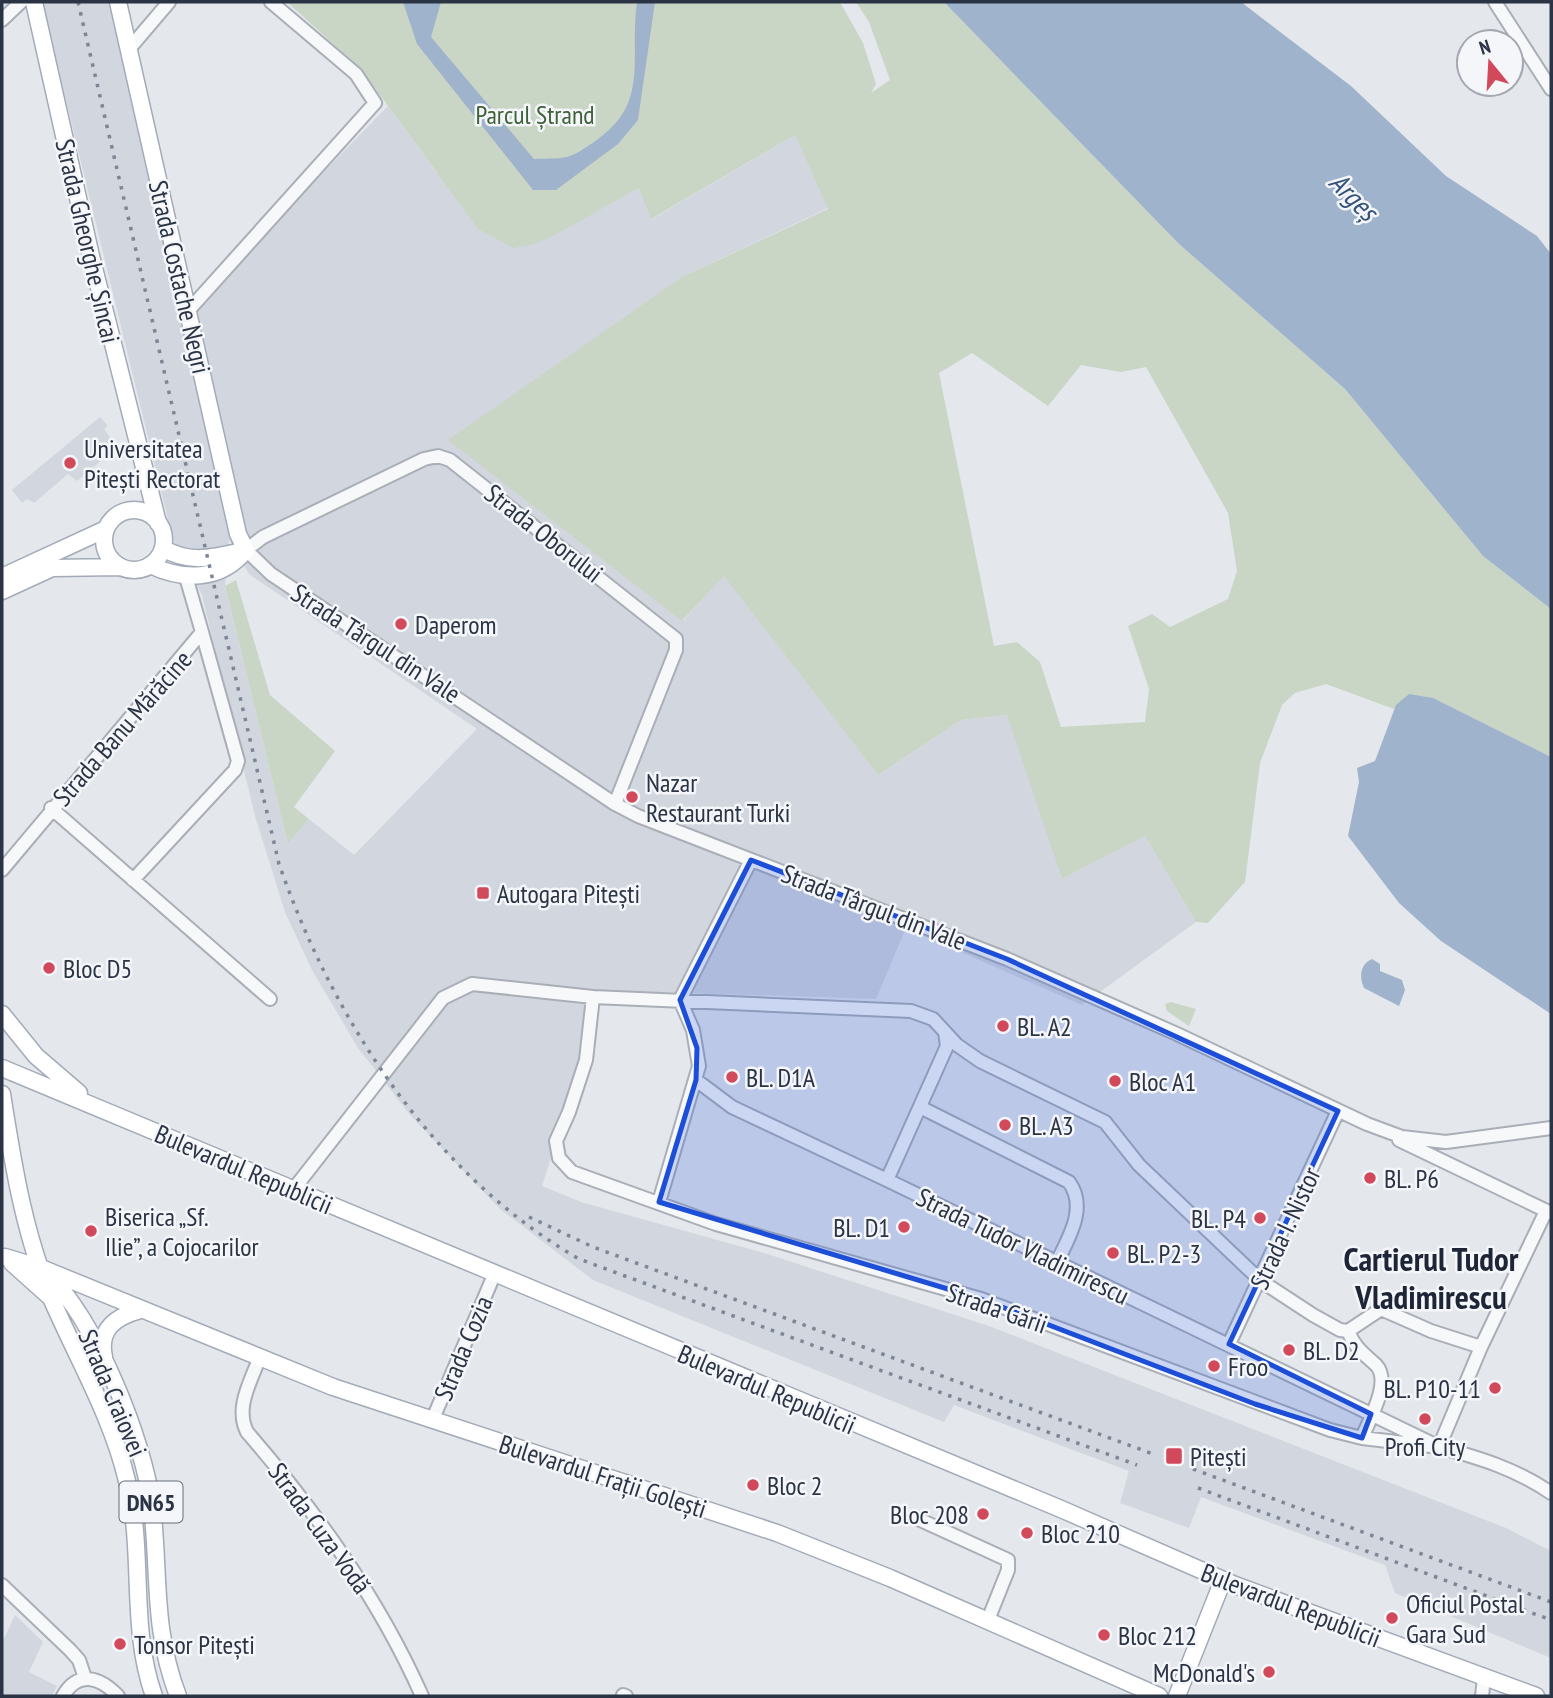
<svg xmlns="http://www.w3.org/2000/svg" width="1553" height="1698" viewBox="0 0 1553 1698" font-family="'PT Sans Narrow',sans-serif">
<rect width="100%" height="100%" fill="#e4e7ec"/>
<path fill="#d2d6de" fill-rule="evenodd" d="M42,2H112L183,316L388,106L436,172L535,244L639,188L652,219L795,135L828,208L682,277L683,621L724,575L878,775L961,720L1008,715L1062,879L1145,836L1196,922L1082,1005L906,928L876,999L596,990L573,1090L542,1186L581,1202L764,1253L989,1326L1506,1528L1551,1551V1658L1395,1593L1385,1565L1201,1497L1189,1528L1120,1503L1129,1471L954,1405L944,1422L593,1280L500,1209L411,1116L358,1048L312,970L285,912L255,816L202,595L173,540ZM229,540L249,574L477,729L354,855L309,819L288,842L225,587Z
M100,417L108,426L104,429L111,439L109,454L77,481L68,474L34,503L27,499L22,503L12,490Z
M15,1615L43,1642L29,1672L57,1686L52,1696H2V1643Z"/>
<path fill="#c9d6c5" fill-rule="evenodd" d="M287,2H840L863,43L876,84L871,93L890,80L869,22L856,2H944L1179,244L1345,389L1483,556L1551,609V757L1409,694L1394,709L1326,684L1295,693L1282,705L1260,763L1245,882L1208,923L1196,922L1145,836L1062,879L1007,715L961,720L878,775L724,576L682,621L448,440L682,277L828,209L795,135L651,219L639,188L551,237L535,244L513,248L478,229L361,69ZM972,353L1048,406L1081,365L1121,372L1146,367L1228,513L1237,571L1228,599L1170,627L1152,614L1128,626L1149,689L1145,722L1061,727L1040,662L1017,642L994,646L939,373Z
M236,580L270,695L335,751L294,807L309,819L288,843L225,586Z
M1171,1002L1196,1009L1189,1026L1167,1011L1165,1004Z"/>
<path fill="#9fb4cc" d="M403,2H441L431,37L534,159C569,158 569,160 598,139C650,102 629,57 637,2H655L638,120L618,144L556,190H533L417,44Z
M944,2H1241L1351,86L1446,176L1537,236L1551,254V609L1483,556L1345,389L1179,244Z
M1409,694L1433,698L1551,757V1014L1441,941L1399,903L1348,836L1359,782L1357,768L1375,761L1396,705Z
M1372,959L1380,964V971L1402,980L1405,990L1399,1006L1364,988C1359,977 1360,964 1372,959Z"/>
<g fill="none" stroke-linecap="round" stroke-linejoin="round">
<g stroke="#a9aeb7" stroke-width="16">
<path id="minor" d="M1495,2L1551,89
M2,20L21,2
M129,49L169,2
M188,311L375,103L356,74L271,2
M615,804L676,650V639L450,460L438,456L424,459L263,537L246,550L271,574L615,804L638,816L1007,959L1177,1034L1367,1124L1402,1137L1446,1142L1551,1128
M51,808L270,999
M2,870L202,632L186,577
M133,880L235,770L238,761L202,632
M593,997L586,1060L569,1112L556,1141L559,1158L572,1172L716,1224L981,1299L1330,1430L1362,1438L1439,1447
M945,1032L947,1046L887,1180L1439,1447C1480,1458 1516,1469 1551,1493
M696,1080L732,1107L887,1180
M920,1107L1069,1182C1088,1208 1068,1239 1056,1264
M1399,1140L1551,1213
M293,1190L443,998L472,984L593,997L911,1011L933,1019L957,1045L980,1061L1105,1122L1139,1165L1261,1281L1313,1315L1340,1330L1348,1331L1381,1309L1431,1331L1481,1347
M659,1202L699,1066L693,1030L680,1000L751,860
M1348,1331C1355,1348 1363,1353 1376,1365C1392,1381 1369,1420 1362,1438
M1229,1344L1338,1111
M259,1359C250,1383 235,1408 247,1432C317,1513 379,1599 422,1696
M432,1421L494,1275
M1439,1447L1481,1347L1546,1211
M916,1518L1008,1560V1570L988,1620
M2,1585L70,1650L79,1660L85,1678
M623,1695L626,1696
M63,1696C78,1670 100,1677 118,1696
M1482,1696L1484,1678"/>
</g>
<g stroke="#a3abb8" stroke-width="19">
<path id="major" d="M34,2L91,256L158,523
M118,2L238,534L246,550
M104 540a30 30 0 1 1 60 0a30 30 0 1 1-60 0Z
M163,548C190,565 216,557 246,550
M150,565C184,581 221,581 246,550
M2,577L106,529
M2,591L52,568L120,567
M2,1014L36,1056L79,1093
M2,1068L1061,1509L1235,1585L1536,1696
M2,1094C13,1164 24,1234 52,1300C78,1360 112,1417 127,1481C145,1552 129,1626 154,1696
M5,1257L41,1268L333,1387L777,1533L890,1578L1159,1696
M12,1263L50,1297
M48,1275C96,1321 144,1441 152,1506C160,1576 152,1627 178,1696
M104,1357C98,1329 115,1317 140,1310
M1177,1696L1223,1580"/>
</g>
<use href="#minor" stroke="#f7f8fa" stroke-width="12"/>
<use href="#major" stroke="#fff" stroke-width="16"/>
<path stroke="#7d8696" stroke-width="3.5" stroke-dasharray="3.5 7" stroke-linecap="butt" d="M78,2L279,864C334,1021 432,1174 579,1259L1137,1465
M529,1217L593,1247L1153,1454
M1193,1469L1551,1602
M1198,1488L1551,1620"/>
</g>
<path fill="#1d4ed8" fill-opacity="0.2" stroke="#1d4ed8" stroke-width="5" stroke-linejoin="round" d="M751,860L1007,959L1338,1111L1229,1344L1371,1414L1362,1438L1255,1404L981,1299L659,1202L696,1080L697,1048L680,1000Z"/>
<g fill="#d1495b" stroke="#f4f6f9" stroke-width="2.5">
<circle cx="70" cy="463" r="7"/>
<circle cx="401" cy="624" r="7"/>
<circle cx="632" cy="797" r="7"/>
<rect x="476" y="886" width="14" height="14" rx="3.5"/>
<circle cx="49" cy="968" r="7"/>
<circle cx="1003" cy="1026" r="7"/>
<circle cx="732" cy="1077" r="7"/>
<circle cx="1115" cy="1081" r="7"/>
<circle cx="1005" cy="1125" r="7"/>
<circle cx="1370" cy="1178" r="7"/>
<circle cx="1260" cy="1218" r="7"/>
<circle cx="904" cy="1227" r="7"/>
<circle cx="91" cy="1231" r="7"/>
<circle cx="1113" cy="1253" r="7"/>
<circle cx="1289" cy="1350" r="7"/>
<circle cx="1214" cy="1366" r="7"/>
<circle cx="1495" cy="1388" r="7"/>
<circle cx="1425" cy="1419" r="7"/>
<rect x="1165" y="1447" width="18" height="18" rx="3.5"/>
<circle cx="753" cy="1485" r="7"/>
<circle cx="983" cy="1514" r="7"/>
<circle cx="1027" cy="1533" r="7"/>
<circle cx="1392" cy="1618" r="7"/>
<circle cx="1104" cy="1635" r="7"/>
<circle cx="120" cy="1644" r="7"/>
<circle cx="1269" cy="1672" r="7"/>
</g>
<g text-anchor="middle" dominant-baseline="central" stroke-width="5" stroke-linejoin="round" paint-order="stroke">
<rect fill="#f4f6f9" stroke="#676e7b" stroke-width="2" x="119.5" y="1481.5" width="63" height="41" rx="5"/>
<g font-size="24" font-weight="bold" fill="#2b3445">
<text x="151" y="1502">DN65</text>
</g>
<g font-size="26" fill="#3f6138" stroke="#f4f6f9">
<text x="535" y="114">Parcul Ștrand</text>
</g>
<g font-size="26" fill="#2b3445" stroke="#f4f6f9">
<text transform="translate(88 241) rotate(77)">Strada Gheorghe Șincai</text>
<text transform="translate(180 277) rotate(77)">Strada Costache Negri</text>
<text transform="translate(544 533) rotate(38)">Strada Oborului</text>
<text transform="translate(376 643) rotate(33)">Strada Târgul din Vale</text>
<text transform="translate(122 728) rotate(-49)">Strada Banu Mărăcine</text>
<text transform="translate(874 907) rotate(21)">Strada Târgul din Vale</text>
<text transform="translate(244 1169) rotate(23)">Bulevardul Republicii</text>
<text transform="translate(1285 1228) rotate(-65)">Strada I. Nistor</text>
<text transform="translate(1023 1246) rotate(26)">Strada Tudor Vladimirescu</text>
<text transform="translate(997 1308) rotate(19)">Strada Gării</text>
<text transform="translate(463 1348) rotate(-67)">Strada Cozia</text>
<text transform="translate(767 1389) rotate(23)">Bulevardul Republicii</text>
<text transform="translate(113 1393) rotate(67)">Strada Craiovei</text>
<text transform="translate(603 1476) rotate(18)">Bulevardul Frații Golești</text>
<text transform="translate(320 1528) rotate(54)">Strada Cuza Vodă</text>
<text transform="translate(1291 1605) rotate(21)">Bulevardul Republicii</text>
</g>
<g font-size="26" fill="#2b3445" stroke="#f4f6f9" text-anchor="start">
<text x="84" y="448">Universitatea<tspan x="84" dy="30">Pitești Rectorat</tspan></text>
<text x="415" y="624">Daperom</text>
<text x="646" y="782">Nazar<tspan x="646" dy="30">Restaurant Turki</tspan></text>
<text x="497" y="893">Autogara Pitești</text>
<text x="63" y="968">Bloc D5</text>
<text x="1017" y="1026">BL. A2</text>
<text x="746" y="1077">BL. D1A</text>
<text x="1129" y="1081">Bloc A1</text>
<text x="1019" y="1125">BL. A3</text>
<text x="1384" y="1178">BL. P6</text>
<text x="105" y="1216">Biserica „Sf.<tspan x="105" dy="30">Ilie”, a Cojocarilor</tspan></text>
<text x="1246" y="1218" text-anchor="end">BL. P4</text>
<text x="890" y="1227" text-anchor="end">BL. D1</text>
<text x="1127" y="1253">BL. P2-3</text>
<text x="1303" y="1350">BL. D2</text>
<text x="1228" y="1366">Froo</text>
<text x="1481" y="1388" text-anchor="end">BL. P10-11</text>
<text x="1425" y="1446" text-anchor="middle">Profi City</text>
<text x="1190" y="1456">Pitești</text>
<text x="767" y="1485">Bloc 2</text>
<text x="969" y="1514" text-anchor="end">Bloc 208</text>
<text x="1041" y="1533">Bloc 210</text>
<text x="1406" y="1603">Oficiul Postal<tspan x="1406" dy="30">Gara Sud</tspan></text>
<text x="1118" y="1635">Bloc 212</text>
<text x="134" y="1644">Tonsor Pitești</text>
<text x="1255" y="1672" text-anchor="end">McDonald's</text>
</g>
<g font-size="28" font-style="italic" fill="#34527a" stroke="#f4f6f9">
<text transform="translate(1354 196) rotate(45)">Argeș</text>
</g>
<g font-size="33" font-weight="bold" fill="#1d2536" stroke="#f4f6f9">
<text x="1431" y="1258">Cartierul Tudor<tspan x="1431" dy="38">Vladimirescu</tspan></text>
</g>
</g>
<rect width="1553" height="1698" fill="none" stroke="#2b3445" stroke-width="7"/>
<g transform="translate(1490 63) rotate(342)"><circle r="33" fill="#f4f6f9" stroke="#a4a8b1" stroke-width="2"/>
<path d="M0-5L12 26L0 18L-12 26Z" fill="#d1495b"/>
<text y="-10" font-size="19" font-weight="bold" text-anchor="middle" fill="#2b3445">N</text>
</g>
</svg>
